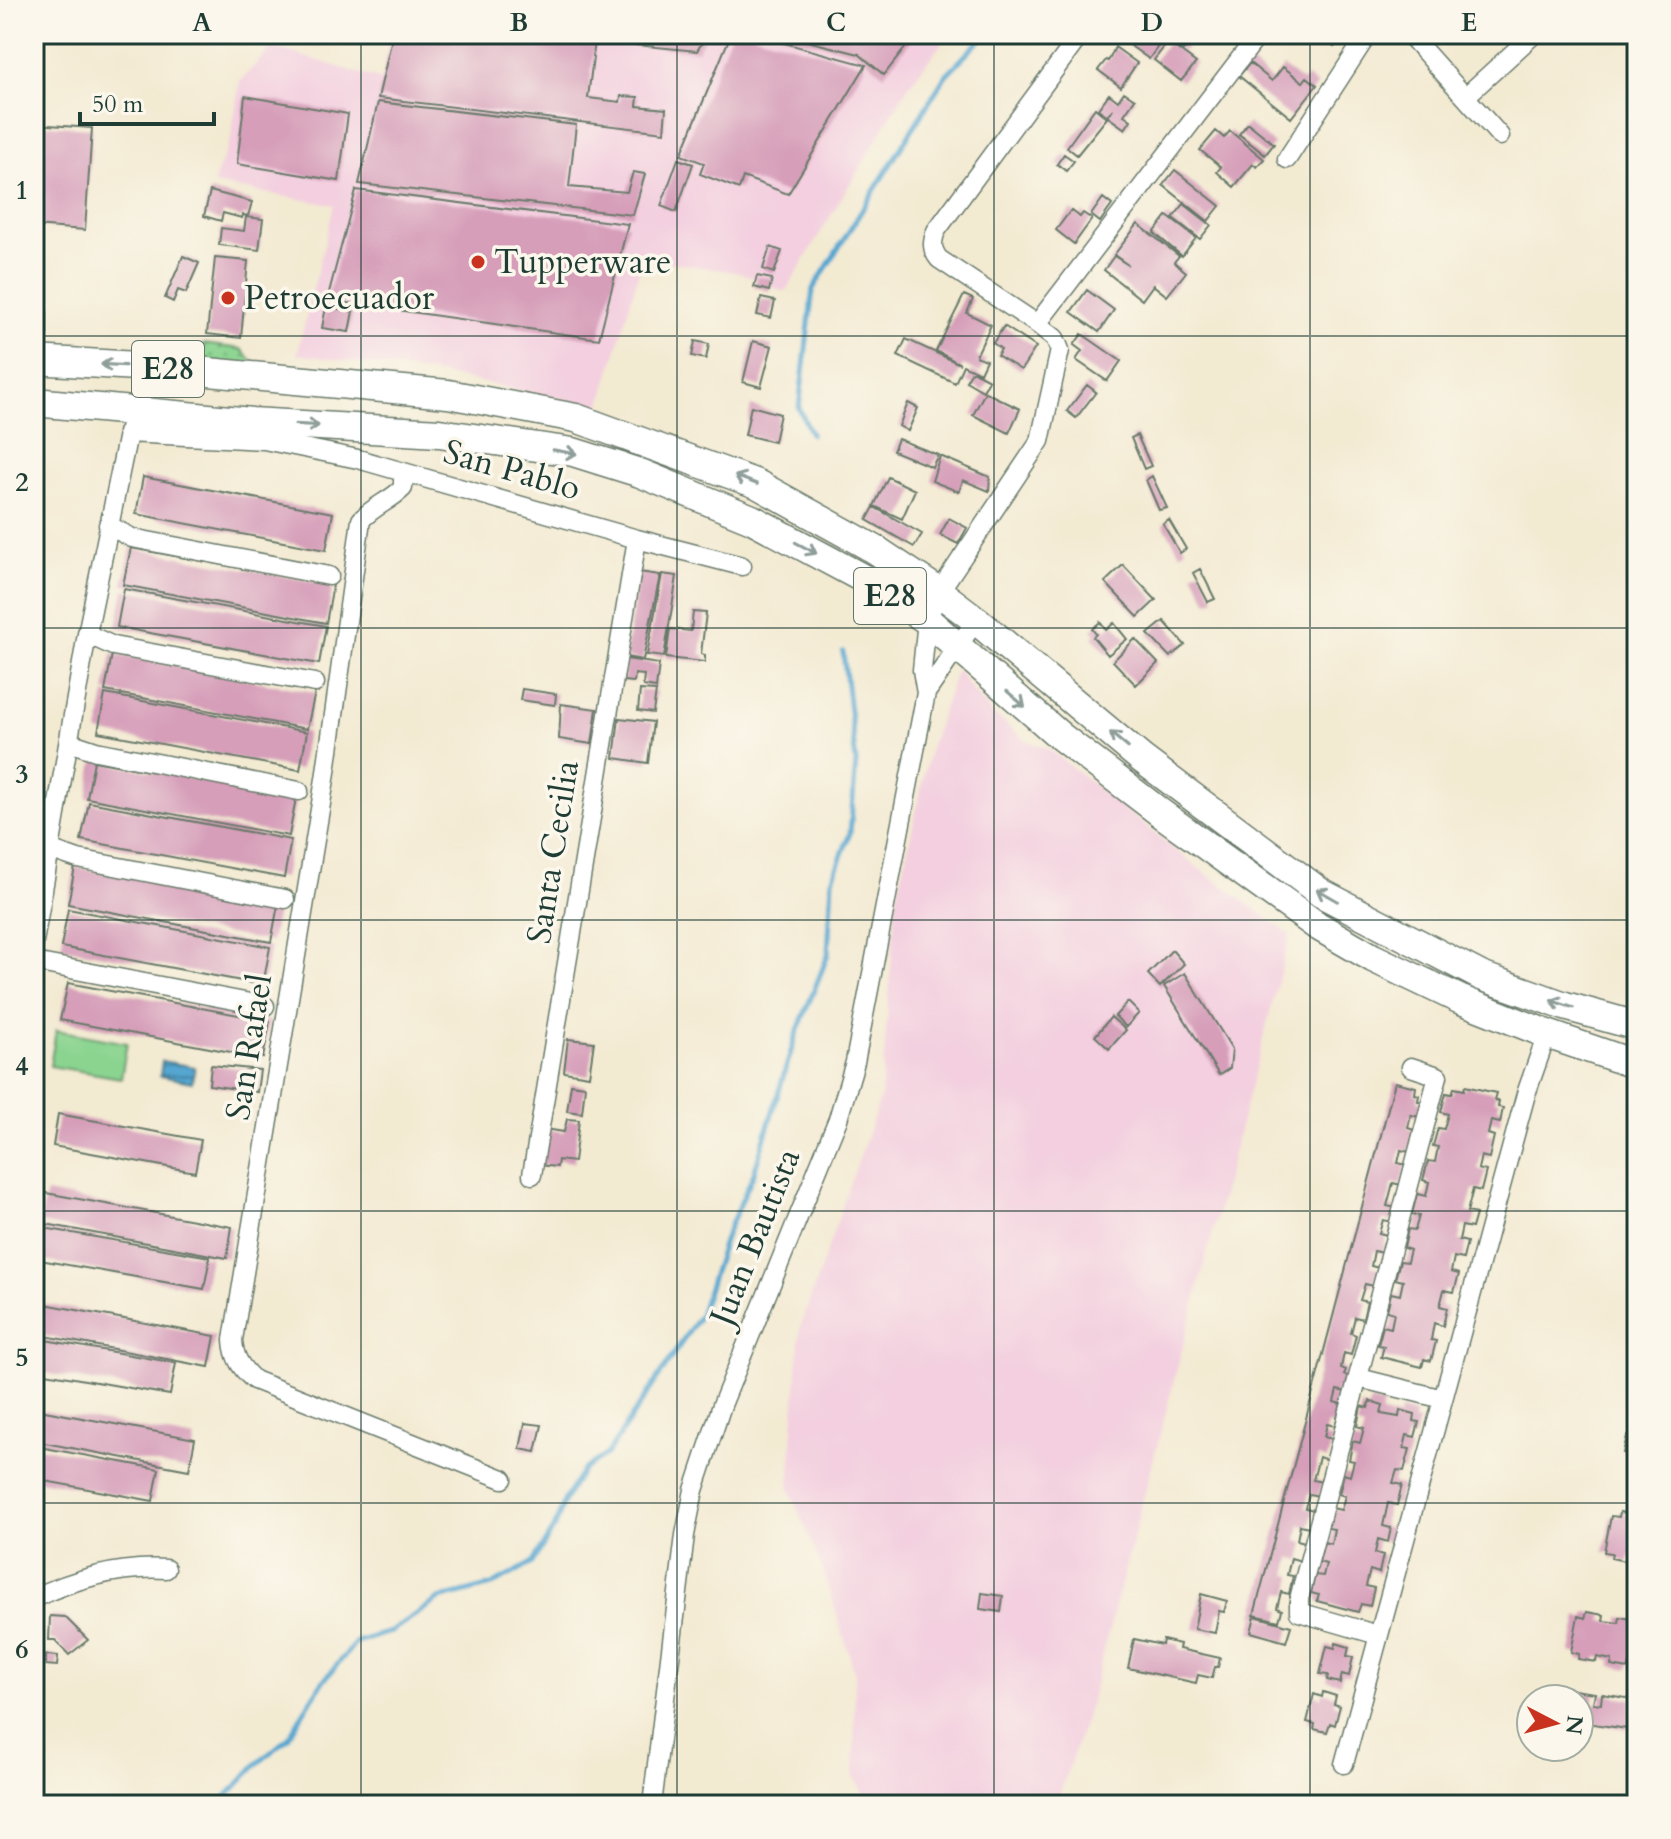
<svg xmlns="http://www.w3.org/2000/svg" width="1671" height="1839" viewBox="0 0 1671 1839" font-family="Cardo,serif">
<defs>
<pattern id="grass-dots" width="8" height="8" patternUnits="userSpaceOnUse" patternTransform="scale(2)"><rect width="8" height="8" fill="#8bd490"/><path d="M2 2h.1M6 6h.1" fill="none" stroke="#71ad76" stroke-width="1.8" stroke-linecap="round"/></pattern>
<pattern id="water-rules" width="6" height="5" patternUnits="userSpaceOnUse" patternTransform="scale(2)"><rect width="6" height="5" fill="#55a6d0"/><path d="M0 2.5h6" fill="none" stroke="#4688aa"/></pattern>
</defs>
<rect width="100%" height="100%" fill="#fbf7ec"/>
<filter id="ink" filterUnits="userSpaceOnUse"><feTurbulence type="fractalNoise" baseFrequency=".0125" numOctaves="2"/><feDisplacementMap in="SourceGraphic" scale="16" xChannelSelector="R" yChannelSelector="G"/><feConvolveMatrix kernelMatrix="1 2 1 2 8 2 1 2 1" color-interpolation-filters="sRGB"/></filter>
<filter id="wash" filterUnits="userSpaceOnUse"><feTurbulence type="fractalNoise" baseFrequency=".006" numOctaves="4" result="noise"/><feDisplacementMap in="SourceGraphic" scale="32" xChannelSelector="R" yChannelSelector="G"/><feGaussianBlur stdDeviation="1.8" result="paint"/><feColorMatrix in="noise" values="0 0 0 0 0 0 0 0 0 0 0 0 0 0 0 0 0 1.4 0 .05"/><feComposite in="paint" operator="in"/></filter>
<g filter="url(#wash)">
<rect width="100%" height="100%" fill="#f3ead2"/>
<path fill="#f3cfdf" d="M390,34H949L908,87L785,292L741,273L643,258L600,407L441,374L297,354L334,205L213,184L231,138L240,81L272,47L382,80Z
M957,669L968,685L992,713L1024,739L1050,750L1197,867L1290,935L1088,1711L1056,1805H869L854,1776L855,1673L823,1570L789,1488L800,1328L881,1096L896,903L930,748Z"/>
<path fill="url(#grass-dots)" stroke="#558862" stroke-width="2" d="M204,344L241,349L258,367L186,361Z"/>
<path fill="#8bd490" stroke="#558862" stroke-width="2" d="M56,1030L127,1043L121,1078L50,1066Z"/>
<path fill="url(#water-rules)" stroke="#3a7282" stroke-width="2" d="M162,1061L195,1067L192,1082L160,1076Z"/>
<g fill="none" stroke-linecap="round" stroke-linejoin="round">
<path stroke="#55a6d0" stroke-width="5" d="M811,434L799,408L813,289L946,75L986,34
M219,1805L257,1764L288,1738L321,1684L356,1642L390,1632L439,1599L492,1585L532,1563L555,1526L565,1499L583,1470L607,1454L700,1315L726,1235L754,1173L796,1035L828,955L832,881L850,833L856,762L843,652"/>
</g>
<g id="blocks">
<path fill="#d69eb9" d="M393,34H554L595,39V41L596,34H707L697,51L595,41L588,98L620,102L621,96L638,97L637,106L666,109L664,132L378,98Z
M731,34H751L866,65L788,194L743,177L739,189L700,174L704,163L681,155Z
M779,34H854L870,37L873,34H916L884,75L859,54Z
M1135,34H1155L1163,39L1149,59L1128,44Z
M1162,34H1197L1183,51Z
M1317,34H1343L1334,47Z
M1168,42L1196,63L1181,81L1154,60Z
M1115,47L1137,63L1121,87L1098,70L1106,60L1108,61L1110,58Z
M1250,63L1272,81L1283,67L1303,82L1307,77L1317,85L1291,118L1239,76Z
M1124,92L1135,99L1124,115L1131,120L1125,129L1107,116L1113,109L1107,115L1098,109L1109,94L1118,101Z
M245,96L348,114L339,181L237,164Z
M378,102L576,125L569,187L627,192L633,172L645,174L633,215L359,184Z
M1095,108L1107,118L1077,155L1067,147Z
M1248,123L1274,144L1265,155L1239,134Z
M34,124L92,128L85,230L34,226Z
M1216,131L1224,138L1230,131L1264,159L1257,167L1253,164L1234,187L1217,172L1221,167L1200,150Z
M1064,154L1074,161L1066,171L1057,164Z
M678,159L693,164L676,212L661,206Z
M1175,170L1220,206L1208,221L1163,185Z
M356,190L628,224L599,339L327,300Z
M210,191L252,202L248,216L243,215L242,218L223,213L221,221L204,216Z
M1103,198L1112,205L1100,222L1091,215Z
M1184,204L1211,225L1200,239L1173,218Z
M1071,210L1080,217L1083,213L1092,219L1074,244L1056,230Z
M1167,216L1196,238L1182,256L1154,233Z
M246,217L263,219L259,250L219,245L221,228L244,231Z
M1138,224L1179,256L1174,262L1186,272L1167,296L1153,285L1142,300L1104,270L1114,256L1128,265L1114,255Z
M770,247L782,251L774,273L763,269Z
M183,256L199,263L186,293L178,290L173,302L165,298Z
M215,258L248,261L241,338L207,334Z
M757,276L772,279L769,291L754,287Z
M1087,290L1114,310L1099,332L1071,312Z
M964,295L973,299L967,313L991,325L976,356L986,360L980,373L963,365L955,383L898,356L906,339L960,364L936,351Z
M761,298L775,301L771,318L757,315Z
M326,307L353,311L349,332L322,328Z
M47,312V335H34V313Z
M1004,326L1036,347L1021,370L997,355L1001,349L993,343Z
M1082,334L1121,361L1107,381L1076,360L1082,351L1074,345Z
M695,341L709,344L706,359L692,356Z
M753,341L772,346L761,387L743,382Z
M972,371L989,380L983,391L966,381Z
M1087,385L1096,392L1076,418L1067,411Z
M985,392L1020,409L1009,433L973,415Z
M908,403L918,408L908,431L899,426Z
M751,406L780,414L774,442L745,435Z
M1137,435L1151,466L1144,469L1131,438Z
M898,439L938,455L932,467L893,451Z
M940,456L990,477L989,491L963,480L959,492L932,481Z
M1152,476L1167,508L1159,510L1146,480Z
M143,477L333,513L326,550L136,514Z
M888,477L915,490L902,519L874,506Z
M874,507L922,534L914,547L867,520Z
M949,518L967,528L958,544L940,535Z
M1169,520L1186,549L1180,553L1163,524Z
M131,548L333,585L326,623L123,585Z
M1123,565L1156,600L1138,617L1105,582Z
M1200,569L1215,599L1208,602L1193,573Z
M639,572L660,575L643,660L625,657Z
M662,574L677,576L664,657L647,655Z
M124,589L326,626L319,664L117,627Z
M693,612L706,613L701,654L705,655V662L666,658L670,629L691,631Z
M1164,621L1185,645L1170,657L1148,634Z
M1100,622L1106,630L1114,623L1127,639L1108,655L1093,637L1096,634L1092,629Z
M1135,639L1158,663L1136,685L1113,661Z
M112,654L315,692L307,729L105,691Z
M626,659L659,664L656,688L643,686L644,675L635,674L634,682L623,681Z
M522,689L556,694L555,705L520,700Z
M640,690L656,691L653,713L638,711Z
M105,694L307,732L300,770L98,732Z
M561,704L597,709L592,744L559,739Z
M619,718L653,722L648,763L614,758Z
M94,761L296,798L289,836L87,798Z
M89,802L291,840L284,878L81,840Z
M75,867L278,905L271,942L68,904Z
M68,909L270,947L263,985L61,947Z
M1172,950L1184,964L1160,987L1148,974Z
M1185,973L1232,1049L1230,1068L1219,1075L1164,986Z
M68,983L270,1021L263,1058L60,1020Z
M1128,1002L1139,1013L1126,1027L1115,1016Z
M1111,1017L1126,1030L1109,1049L1095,1036Z
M568,1039L594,1042L589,1076L564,1072Z
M211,1065L260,1070L257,1092L209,1085Z
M1395,1082L1416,1087L1415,1094L1419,1095L1418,1101L1423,1102L1420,1117L1411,1115L1408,1128L1414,1130L1409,1152L1401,1150L1398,1163L1406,1165L1401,1185L1393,1183L1387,1206L1396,1208L1392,1222L1383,1220L1379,1233L1387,1235L1383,1253L1374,1251L1371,1266L1379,1268L1374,1286L1365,1284L1360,1300L1367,1302L1363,1319L1355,1317L1351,1333L1356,1335L1351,1355L1344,1353L1341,1368L1346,1370L1344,1375L1350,1377L1346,1392L1337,1390L1334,1402L1341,1404L1335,1426L1327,1424L1324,1437L1333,1439L1327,1460L1319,1457L1313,1480L1322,1482L1319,1496L1309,1494L1305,1508L1314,1510L1309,1527L1300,1525L1297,1540L1305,1542L1301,1561L1291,1558L1287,1575L1293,1576L1289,1594L1281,1592L1277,1608L1282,1610L1279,1621L1254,1615Z
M571,1084L585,1086L582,1113L567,1111Z
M1465,1086L1496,1093L1494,1100L1499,1101L1498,1107L1503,1108L1500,1123L1491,1121L1488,1134L1494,1136L1489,1158L1481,1156L1478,1169L1486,1171L1481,1191L1473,1189L1467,1212L1476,1214L1472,1228L1462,1226L1459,1240L1467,1242L1463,1259L1454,1257L1451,1272L1459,1274L1454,1292L1444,1290L1440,1306L1447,1308L1443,1326L1434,1323L1431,1340L1436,1341L1431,1361L1424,1359L1422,1367L1381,1357L1384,1346L1378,1345L1383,1326L1391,1328L1394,1313L1387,1311L1391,1293L1400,1295L1403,1281L1395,1279L1400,1261L1407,1262L1410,1250L1404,1248L1408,1229L1415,1230L1419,1216L1412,1214L1417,1194L1426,1196L1429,1182L1423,1180L1428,1161L1435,1162L1438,1147L1433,1146L1438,1128L1444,1129L1448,1114L1441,1112L1446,1093L1452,1094L1454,1088L1464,1090Z
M58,1114L201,1140L195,1172L53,1146Z
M567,1119L579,1120L574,1162L558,1160L557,1167L539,1165L545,1129L564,1132Z
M46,1193L232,1227L227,1258L40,1223Z
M38,1227L210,1257L204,1289L34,1259Z
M34,1302L215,1336L209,1367L34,1334Z
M34,1338L176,1363L170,1395L34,1371Z
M1370,1401L1383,1405L1381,1414L1399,1417L1400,1410L1415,1414L1414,1421L1419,1422L1415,1437L1407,1435L1404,1448L1410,1449L1404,1471L1397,1470L1393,1483L1402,1485L1397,1505L1388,1503L1383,1526L1391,1528L1388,1542L1378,1539L1375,1553L1383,1555L1379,1573L1370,1570L1366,1586L1374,1588L1370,1606L1361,1604L1358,1612L1317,1601L1319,1595L1311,1593L1315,1575L1323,1576L1326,1564L1319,1562L1324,1542L1331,1544L1334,1529L1328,1528L1332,1508L1341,1510L1345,1496L1339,1494L1344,1474L1350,1476L1354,1461L1349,1460L1353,1441L1360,1443L1364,1428L1357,1426L1361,1406L1368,1408Z
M34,1409L195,1439L189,1470L34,1441Z
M525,1423L542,1425L536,1452L520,1449Z
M1627,1436L1637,1438V1462L1630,1460L1631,1455L1623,1453Z
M34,1446L159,1469L153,1501L34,1479Z
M1620,1512L1637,1515V1558L1630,1556L1629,1562L1611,1558L1612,1553L1604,1552L1611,1516L1619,1517Z
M982,1593L1003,1596L1001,1612L980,1609Z
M1201,1594L1227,1601L1224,1612L1219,1611L1215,1633L1194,1629Z
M1587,1612L1604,1615L1603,1621L1619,1623L1620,1617L1637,1620V1664L1630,1663L1629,1669L1611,1666L1612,1660L1597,1657L1596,1662L1578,1659L1579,1654L1571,1652L1578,1616L1585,1618Z
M50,1616L65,1617L88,1640L69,1655L55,1640H49Z
M1255,1616L1291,1626L1286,1642L1251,1632Z
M1134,1639L1162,1645L1163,1640L1180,1644L1179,1649L1220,1658L1218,1667H1215L1212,1678L1198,1675L1196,1683L1128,1668Z
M1336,1643L1349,1647L1347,1656L1353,1657L1349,1676L1342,1674L1340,1683L1327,1680L1328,1675L1320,1674L1327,1646L1335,1648Z
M46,1655L58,1656L57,1666L46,1665Z
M1559,1688L1595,1693L1593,1703L1601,1704L1602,1694L1632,1699L1628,1729L1579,1722V1699H1557Z
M1323,1692L1336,1696L1334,1704L1340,1706L1335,1725L1330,1723L1327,1732L1314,1729L1315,1724L1307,1722L1314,1694L1322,1697Z"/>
</g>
</g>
<g filter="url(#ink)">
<use href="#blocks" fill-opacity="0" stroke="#697a6b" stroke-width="2"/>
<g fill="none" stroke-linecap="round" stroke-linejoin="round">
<g stroke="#697a6b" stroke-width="21">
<path id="minor" d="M1409,34L1500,136
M1465,97L1534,34
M1287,159L1368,34
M1037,324L939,259C931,249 932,242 936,231L1081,34
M127,433L264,440L358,459L637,539L742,566
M403,473V488C390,501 374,506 361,520L325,779L233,1340C234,1358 241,1368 254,1380L503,1479
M108,525L132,538L329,576
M87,634L113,646L315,683
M926,693L976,620
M69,742L96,751L299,791
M49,849L78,859L285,899
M34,942L87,634L130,424
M34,962L265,1006
M532,1175L637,539
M1359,1378L1443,1399
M34,1598C75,1579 120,1566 166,1569
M1378,1635L1299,1612V1599L1438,1076L1411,1067
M1344,1764L1526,1094L1547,1034
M652,1805L685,1535L694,1490L722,1405L838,1119L855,1062L926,693L922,670L927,620L939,592L1040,441L1060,350L1055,338L1037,324L1259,34"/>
</g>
<g stroke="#697a6b" stroke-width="31">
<path id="primary" d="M34,360L154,367L448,394L576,418L757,484L876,550L939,592L976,620L1142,759L1321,893L1481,976L1565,1006L1637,1026
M34,402L252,422L439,433L573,452L640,473L752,519L866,580L927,620L1060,736L1162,814L1316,925L1373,958L1459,999L1547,1034L1637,1065"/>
</g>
<use href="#minor" stroke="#fff" stroke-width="18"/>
<use href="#primary" stroke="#fff" stroke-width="28"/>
</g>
<defs><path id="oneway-shaft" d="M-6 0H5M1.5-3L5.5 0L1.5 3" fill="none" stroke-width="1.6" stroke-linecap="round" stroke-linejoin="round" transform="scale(2)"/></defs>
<g stroke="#8f9e9a">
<use href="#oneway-shaft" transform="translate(113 365) rotate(-177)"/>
<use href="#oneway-shaft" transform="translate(307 425) rotate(3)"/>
<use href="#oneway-shaft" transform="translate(565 452) rotate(10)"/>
<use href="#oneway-shaft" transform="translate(746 480) rotate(-159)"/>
<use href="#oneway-shaft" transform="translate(806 548) rotate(28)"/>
<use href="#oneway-shaft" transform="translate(1016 699) rotate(41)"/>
<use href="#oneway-shaft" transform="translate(1119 740) rotate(-140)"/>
<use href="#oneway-shaft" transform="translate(1327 895) rotate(-150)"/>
<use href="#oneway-shaft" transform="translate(1562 1004) rotate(-162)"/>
</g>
</g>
<path fill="none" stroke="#1f3d34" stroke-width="2" stroke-opacity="0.55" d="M361,34V1805M677,34V1805M994,34V1805M1310,34V1805M34,336H1637M34,628H1637M34,920H1637M34,1211H1637M34,1503H1637"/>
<g fill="#c8321e" stroke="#fbf7ec" stroke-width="3">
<circle cx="478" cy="262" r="8"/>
<circle cx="228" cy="298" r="8"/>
</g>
<g text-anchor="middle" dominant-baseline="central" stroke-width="7" stroke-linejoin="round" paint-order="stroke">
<g fill="#fbf7ec" stroke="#61756b" stroke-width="2">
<rect x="132" y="341" width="72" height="56" rx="6"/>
<rect x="854" y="568" width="72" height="56" rx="6"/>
</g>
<g font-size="32" font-weight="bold" fill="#1f3d34">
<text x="168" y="369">E28</text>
<text x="890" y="596">E28</text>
</g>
<g font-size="34" fill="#1f3d34" stroke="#fbf7ec" text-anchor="start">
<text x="494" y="262">Tupperware</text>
<text x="244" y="298">Petroecuador</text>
</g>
<g font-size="34" fill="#1f3d34" stroke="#fbf7ec">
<text transform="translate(512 470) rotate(16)">San Pablo</text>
<text transform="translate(553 852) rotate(-81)">Santa Cecilia</text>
<text transform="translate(249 1047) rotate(-81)">San Rafael</text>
<text transform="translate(755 1237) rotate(-68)">Juan Bautista</text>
</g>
</g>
<rect width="1671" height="1839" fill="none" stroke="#fbf7ec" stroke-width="88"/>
<g transform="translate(1555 1723) rotate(96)"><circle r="38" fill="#fbf7ec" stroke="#a3ada2" stroke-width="2"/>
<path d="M0-6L14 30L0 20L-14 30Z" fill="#c8321e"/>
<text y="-12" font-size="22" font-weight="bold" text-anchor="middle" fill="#1f3d34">N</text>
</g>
<path d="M80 112v12h134v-12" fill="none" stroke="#1f3d34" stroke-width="4"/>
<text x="92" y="112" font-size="24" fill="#1f3d34" stroke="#fbf7ec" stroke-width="6" paint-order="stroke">50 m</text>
<rect x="44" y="44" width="1583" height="1751" fill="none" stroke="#1f3d34" stroke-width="3"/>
<g font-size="26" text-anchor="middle" font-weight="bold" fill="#1f3d34">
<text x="202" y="31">A</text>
<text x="519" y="31">B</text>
<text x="836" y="31">C</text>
<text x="1152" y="31">D</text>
<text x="1469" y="31">E</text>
<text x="22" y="199">1</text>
<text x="22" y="491">2</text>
<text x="22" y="783">3</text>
<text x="22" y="1075">4</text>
<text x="22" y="1366">5</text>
<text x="22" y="1658">6</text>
</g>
</svg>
